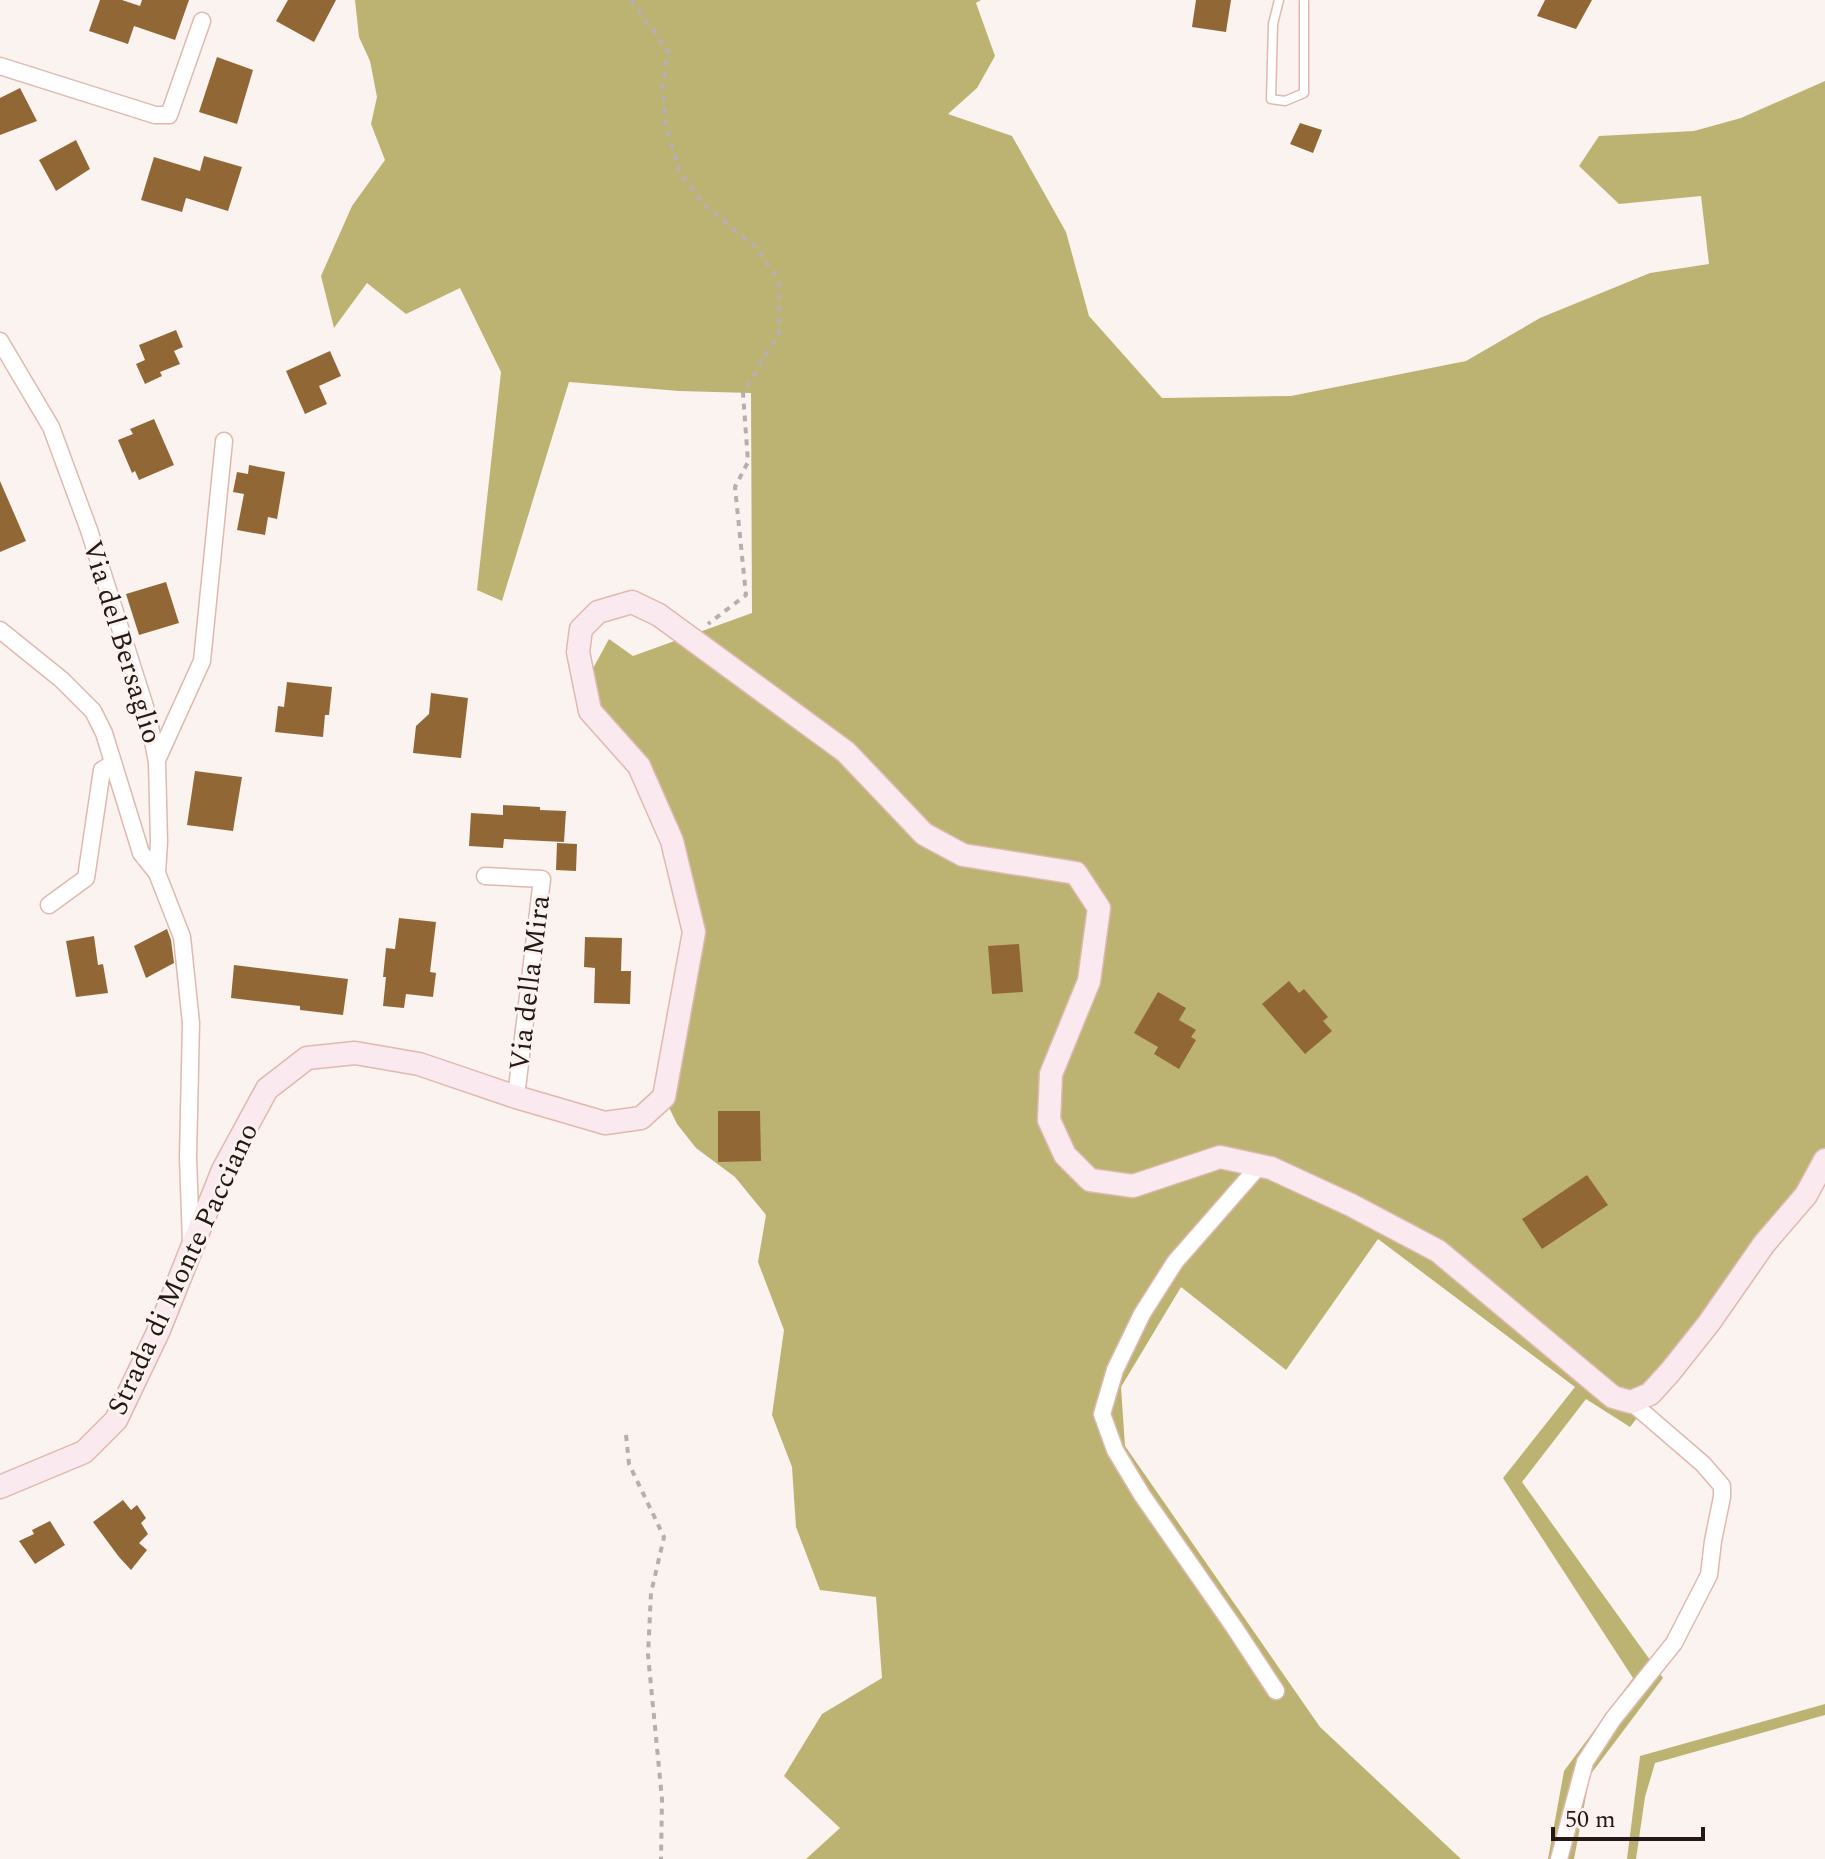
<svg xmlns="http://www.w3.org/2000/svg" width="1825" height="1859" viewBox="0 0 1825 1859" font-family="Spectral,serif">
<rect width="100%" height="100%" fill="#fbf3f0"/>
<path fill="#bcb372" d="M355,0H981L976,3L995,56L977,88L948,114L1012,136L1066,232L1089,316L1162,398L1291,396L1466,361L1540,318L1650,273L1709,264L1701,196L1619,204L1579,166L1599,136L1694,131L1741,118L1825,81V1172L1630,1427L1586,1399L1522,1482L1663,1678L1590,1775L1574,1859H1548L1564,1771L1633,1678L1503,1478L1575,1387L1378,1239L1286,1370L1181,1287L1121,1387L1125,1446L1320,1727L1461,1859H806L840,1828L784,1776L822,1714L882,1678L876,1597L820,1590L796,1527L792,1467L772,1415L784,1330L758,1262L766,1215L735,1177L696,1148L677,1124L664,1097L694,932L639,766L590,711L591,672L609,639L633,656L752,613L751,393L679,391L569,382L502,601L477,590L501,372L460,288L406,314L367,283L334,328L321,276L352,206L385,160L371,124L377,97L370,61L359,37Z
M1825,1704V1715L1655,1763L1645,1797L1636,1859H1627L1640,1756Z"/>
<path fill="#926736" d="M100,0H122L140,6L142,0H189L175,40L134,26L128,44L89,31Z
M288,0H336L314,42L276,21Z
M1196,0H1231L1226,32L1192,27Z
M1545,0H1592L1576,29L1537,16Z
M217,57L253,70L237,124L199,112Z
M20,88L37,121L0,135V98Z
M1300,123L1322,130L1313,153L1290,144Z
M76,140L90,169L56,191L39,160Z
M204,156L242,167L228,211L186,198L182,212L141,200L154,157L200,171Z
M176,330L183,347L174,351L180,364L160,372L162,376L145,384L136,364L145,360L139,345Z
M330,351L341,376L319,386L327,404L305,414L286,371Z
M154,419L174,465L139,480L135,471L132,473L118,440L133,434L130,429Z
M249,465L285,472L277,519L268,517L265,535L237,530L244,494L233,492L237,472L248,474Z
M0,481L26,541L0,552Z
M166,582L179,623L139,635L126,594Z
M287,682L332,687L329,715H325L323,737L275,732L278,706L284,707Z
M431,693L468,698L461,758L413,753L416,726L429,714Z
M195,771L242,777L233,831L187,825Z
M503,805L540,807V810L566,811L564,842L504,839L503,848L469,846L471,813L503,815Z
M557,843L577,844L576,871L556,870Z
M399,918L436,922L430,972L436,973L433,997L406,994L404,1008L383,1006L386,977H383L386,948L395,949Z
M167,929L171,940L174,963L146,978L134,946Z
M94,936L98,965L103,964L108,993L76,997L66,941Z
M585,937L622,938L621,971H631L630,1004L594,1003L595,968L584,967Z
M1019,944L1023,992L992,994L988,946Z
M234,965L348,979L343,1015L300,1010V1006L231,998Z
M1289,981L1299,993L1304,989L1328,1017L1323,1021L1332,1031L1305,1054L1262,1004Z
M1158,992L1186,1008L1179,1020L1196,1030L1191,1037L1196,1040L1179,1069L1154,1054L1158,1047L1134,1033Z
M718,1111H760L761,1161L718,1162Z
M1587,1175L1608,1205L1542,1249L1522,1219Z
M123,1500L131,1510L137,1505L146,1518L141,1523L148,1534L139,1543L147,1550L131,1570L119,1557L93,1522Z
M50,1521L65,1545L35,1564L19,1541L34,1534L32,1530Z"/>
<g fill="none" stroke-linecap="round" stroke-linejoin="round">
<g stroke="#dfb9af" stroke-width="11">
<path id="lane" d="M1279,0L1273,24L1271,99L1285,101L1304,93V2"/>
</g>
<g stroke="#dfb9af" stroke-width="19">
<path id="street" d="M0,66L155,115H169L202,21
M0,341L51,427L89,530L148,716L157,762L159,842L157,873L182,937L191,1023L188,1157L191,1243
M0,630L62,680L93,711L104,733L141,853L157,873
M157,760L202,661L224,441
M485,876L542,879L516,1097
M49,905L86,878L102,770L113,763
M1259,1166L1175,1262L1142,1314L1115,1370L1102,1414L1115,1450L1142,1495L1234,1627L1276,1691
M1559,1859L1585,1762L1613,1719L1674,1643L1709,1575L1713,1541L1722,1497V1486L1703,1464L1631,1402"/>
</g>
<g stroke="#dfb9af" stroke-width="25">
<path id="secondary" d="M0,1487L84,1452L116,1420L159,1330L223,1170L267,1089L307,1058L355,1053L419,1064L516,1097L605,1123L641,1118L664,1097L694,932L672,841L639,766L590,711L578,652L581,629L598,612L632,602L659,615L846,752L924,834L963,855L1076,873L1099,908L1089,981L1051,1074L1049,1120L1065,1155L1090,1180L1133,1186L1220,1157L1271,1168L1351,1205L1438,1251L1613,1397L1631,1402L1650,1394L1670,1372L1709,1323L1764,1244L1806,1195L1825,1160"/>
</g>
<path stroke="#b8aeab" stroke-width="4" stroke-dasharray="6 6" stroke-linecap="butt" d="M631,0L668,51L663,85L665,122L680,173L704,205L756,247L779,281V333L743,393L748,462L735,487L746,595L708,624
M626,1435L629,1464L664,1537L651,1593L648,1655L662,1799L661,1859"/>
<use href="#lane" stroke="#fff" stroke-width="8"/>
<use href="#street" stroke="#fff" stroke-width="16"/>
<use href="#secondary" stroke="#fae9ee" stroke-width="22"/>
</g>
<g text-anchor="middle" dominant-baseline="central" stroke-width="6" stroke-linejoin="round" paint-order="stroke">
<g font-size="28" fill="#261815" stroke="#fbf3f0">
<text transform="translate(122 642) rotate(73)">Via del Bersaglio</text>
<text transform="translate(530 983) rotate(-83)">Via della Mira</text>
<text transform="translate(183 1269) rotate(-65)">Strada di Monte Pacciano</text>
</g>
</g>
<path d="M1553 1827v12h150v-12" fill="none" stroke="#261815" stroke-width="4"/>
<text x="1565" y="1827" font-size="24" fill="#261815" stroke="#fbf3f0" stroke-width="6" paint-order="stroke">50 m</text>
</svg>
